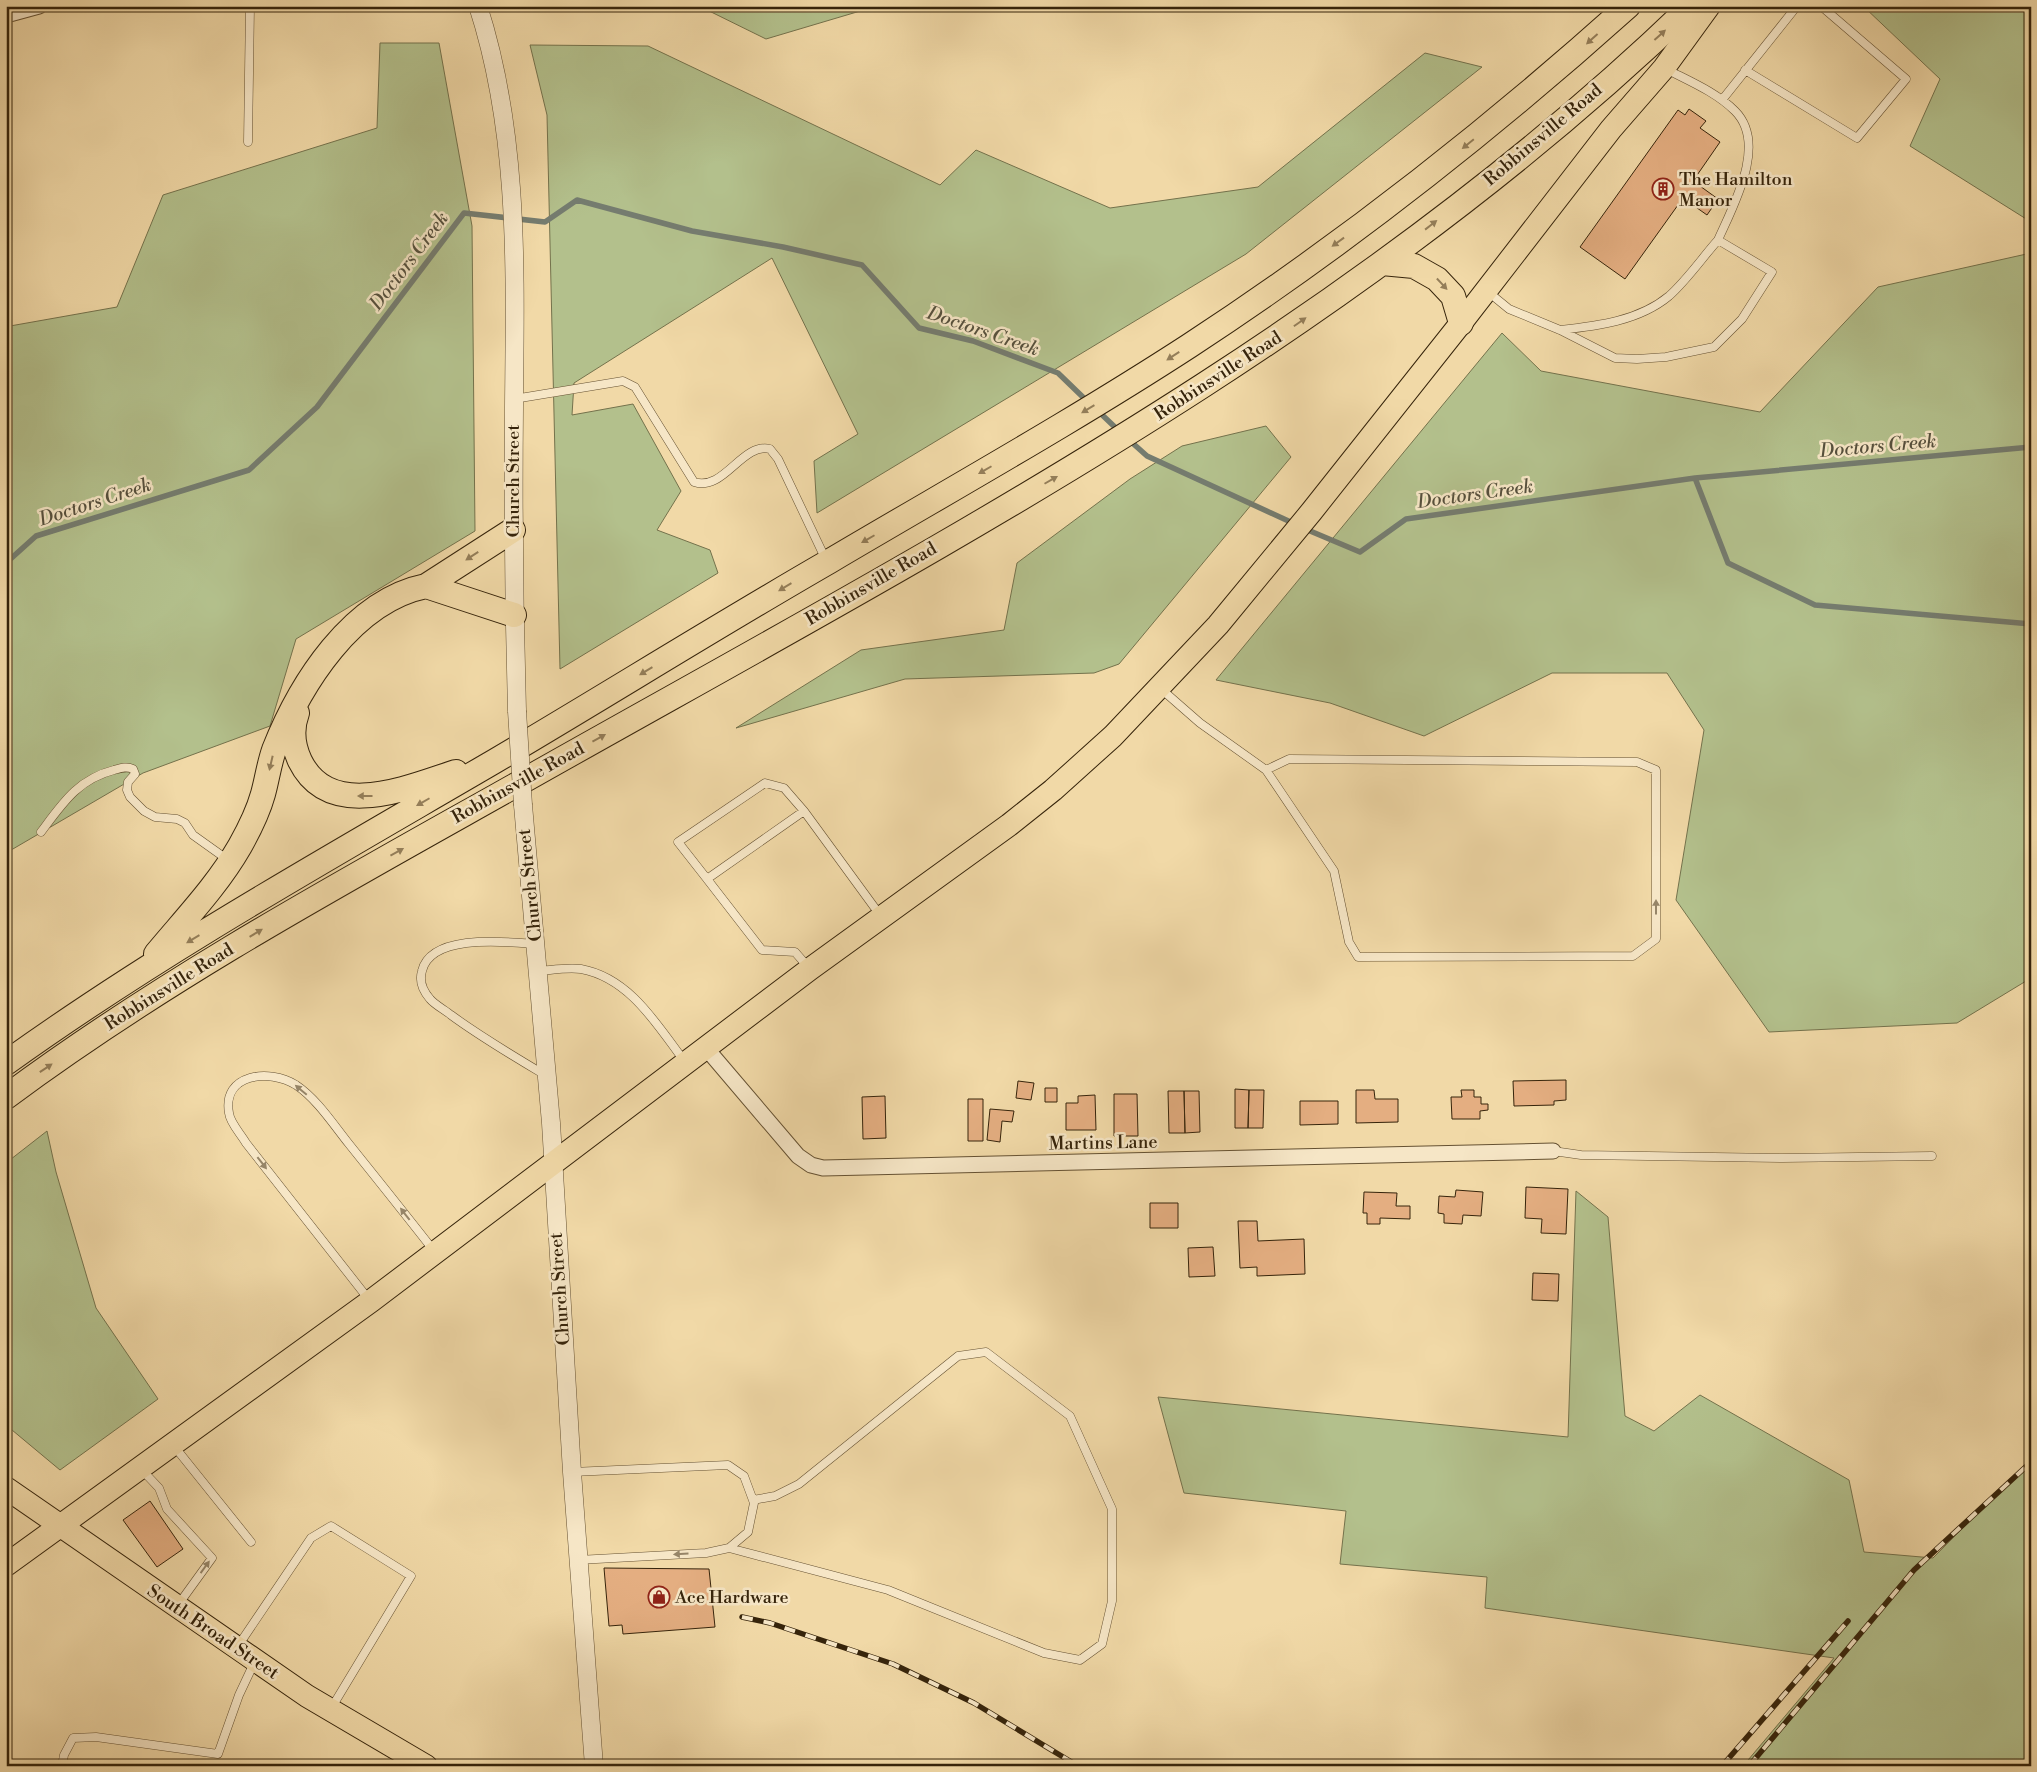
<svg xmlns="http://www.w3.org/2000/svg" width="2037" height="1772" viewBox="0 0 2037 1772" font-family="'Libre Bodoni',serif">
<rect width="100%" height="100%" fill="#f1d9a7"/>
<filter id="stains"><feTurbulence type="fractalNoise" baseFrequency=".004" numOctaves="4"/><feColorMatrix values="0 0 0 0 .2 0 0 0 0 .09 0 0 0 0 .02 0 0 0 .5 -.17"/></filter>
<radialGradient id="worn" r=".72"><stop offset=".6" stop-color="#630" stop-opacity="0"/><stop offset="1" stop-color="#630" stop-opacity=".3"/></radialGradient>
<path fill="#b3c08c" stroke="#74724c" d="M699,6H877L766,39Z
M1863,6H2031V222L1910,146L1940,79Z
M380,43H439L472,226L475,531L296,639L270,726L143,773L6,853V323L10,326L117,307L163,195L377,128Z
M530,45L648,46L940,185L976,150L1110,208L1258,187L1425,53L1482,67L1246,254L817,513L814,461L858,434L772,258L574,383L572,415L633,404L681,491L657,530L710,550L718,573L560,669L547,115Z
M2031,253V978L1957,1023L1769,1032L1676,900L1704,730L1667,673H1552L1424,736L1330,703L1216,680L1502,333L1541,371L1760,412L1878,287Z
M1266,426L1291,457L1119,664L1094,673L905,679L736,728L861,650L1004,630L1017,563L1130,479L1182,446Z
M47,1131L56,1172L96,1308L158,1399L60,1470L6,1425V1163Z
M1576,1191L1608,1217L1625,1416L1654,1431L1700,1395L1849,1480L1864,1552L1933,1558L2031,1459V1766H1743L1834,1658L1485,1608L1487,1577L1340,1564L1346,1511L1184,1493L1158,1397L1568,1437Z"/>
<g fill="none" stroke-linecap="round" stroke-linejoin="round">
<path stroke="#757c6f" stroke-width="5.5" d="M1097,410L1119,431
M1128,439L1147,456L1295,524
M1695,478L1728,563L1815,605L2031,624
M1303,528L1360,552L1406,519L1695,478L2031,447
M6,563L36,536L249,470L317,407L464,213L545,222L577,200L692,231L783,247L862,265L919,328L973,341L1058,373L1088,402"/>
</g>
<path fill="#e4ae81" stroke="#36240b" d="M1689,109L1706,121L1700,128L1720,142L1693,181L1718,199L1707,215L1683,198L1625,279L1580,247L1678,110L1685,115Z
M1566,1080V1100L1554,1101V1105L1514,1106L1513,1081Z
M1018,1081L1034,1083L1031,1100L1016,1098Z
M1045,1088H1057V1102H1045Z
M1235,1089L1249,1090L1248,1128H1235Z
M1249,1090H1264L1263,1128H1248Z
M1356,1090H1374L1375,1099H1398V1122L1356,1123Z
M1461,1090H1474V1097H1481V1104H1488V1110L1480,1111V1119H1452L1451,1097H1462Z
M1168,1091H1184L1185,1133H1169Z
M1184,1091H1199L1200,1132L1185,1133Z
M1114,1094H1137L1138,1136H1114Z
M1095,1095L1096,1130H1066V1103H1078V1096Z
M885,1096L886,1138L863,1139L862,1097Z
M968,1099H983V1141H968Z
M1300,1101H1338V1124L1300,1125Z
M990,1109L1014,1111L1012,1122L1002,1121L1000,1142L987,1140Z
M1526,1187L1568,1189L1566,1234L1541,1233L1542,1219L1525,1218Z
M1456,1190L1483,1192L1481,1216L1463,1215L1462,1224L1444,1223V1214L1438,1213L1439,1196L1455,1197Z
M1364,1192L1397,1193L1396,1206H1410V1219L1380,1218V1224H1367V1213H1363Z
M1150,1203H1178V1228H1150Z
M1238,1221H1257L1258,1241L1304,1239L1305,1274L1257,1276V1267L1240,1268Z
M1213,1247L1215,1276L1189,1277L1188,1248Z
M1533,1273L1559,1274L1558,1301L1532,1300Z
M150,1501L183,1549L157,1567L123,1520Z
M604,1568L709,1569L715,1627L623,1634L622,1625L609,1626Z"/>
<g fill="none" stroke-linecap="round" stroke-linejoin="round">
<g stroke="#655132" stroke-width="9">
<path id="service" d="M1745,70L1857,138L1906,79L1821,6
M1722,100L1797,6
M248,142L250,6
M1487,291L1509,309L1560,330L1615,358L1637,359L1666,357L1714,347L1742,319L1772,272L1718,240C1733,206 1768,144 1735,111C1716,92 1689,81 1666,69
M1560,330C1597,326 1639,321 1669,296C1687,280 1702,258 1718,240
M514,399L623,381L635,387L694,482C724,492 742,442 770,449L778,459L826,560
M1160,688L1200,723L1266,770L1334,871L1349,942L1358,957L1633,956L1656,939V770L1637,762L1289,759L1266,770
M41,832C62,804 78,779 114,770C121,768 127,766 133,769L135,774L128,782L127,790L130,797L144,811L155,817L177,819L185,823L193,835L228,860
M707,879L678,842L765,783L784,788L804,811
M536,944C507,942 431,933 422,971C419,981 423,991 430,999C435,1005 445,1010 451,1015C481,1037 513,1056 545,1075
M809,968L795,952L762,950L707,879L804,811L880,915
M539,971C552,970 568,967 581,969C630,978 657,1025 685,1062
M1553,1151L1581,1155L1783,1158L1932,1156
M370,1301L246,1143C241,1134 230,1123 229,1113C222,1074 269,1068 296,1085C317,1099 333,1124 349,1144C377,1179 406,1215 434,1251
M174,1446L251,1542
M142,1470L159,1488L167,1509L212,1558L178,1605
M572,1472L728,1465L744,1476L754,1503L748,1532L729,1548
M578,1560L706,1553L729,1548L888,1590L1044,1653L1080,1660L1102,1644L1112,1601V1509L1070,1416L986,1352L958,1356L799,1484L775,1496L753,1500
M238,1646L311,1538L331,1526L411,1576L332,1707
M594,1764L631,1766
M62,1766L64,1755L73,1738L96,1737L218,1754L239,1695L255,1661"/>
</g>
<g stroke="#655132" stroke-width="17">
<path id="minor" d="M6,15L39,6
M706,1048L798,1156L811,1165L823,1168L1553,1151"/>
</g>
<g stroke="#655132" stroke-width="19">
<path id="tertiary" d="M478,6C520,136 515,274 514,408C513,509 514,610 517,711
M523,805L551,1123L572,1472L594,1766"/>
</g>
<g stroke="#36240b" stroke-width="24">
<path id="primary" d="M6,1488L307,1696L426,1766
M6,1565L371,1301L810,969L1009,825L1053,790L1113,736L1218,625L1312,511L1461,323L1611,129L1664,68L1709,6"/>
</g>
<g stroke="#36240b" stroke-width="26">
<path id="trunk" d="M1382,263L1414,266L1437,279L1453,296L1461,323
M426,586L514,615
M297,713C291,729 293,746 300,761C330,822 409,787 456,772
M156,954C185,919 217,886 240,846C249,830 258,812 263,794C267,780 269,764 274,750C300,684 352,601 426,586L513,530
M6,1063C162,951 329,858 495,761C607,695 717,626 830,561C950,490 1072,422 1189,346C1345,244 1490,130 1628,6
M6,1097C169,976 347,880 523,781C930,551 1352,334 1691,6"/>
</g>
<use href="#service" stroke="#f6e6c6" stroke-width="8"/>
<use href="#minor" stroke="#f6e6c6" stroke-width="15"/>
<use href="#tertiary" stroke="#f6e6c6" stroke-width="18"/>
<use href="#primary" stroke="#f1d9a7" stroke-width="22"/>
<use href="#trunk" stroke="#f1d9a7" stroke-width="24"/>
<g stroke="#36240b" stroke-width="5.5">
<path id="rail" d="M742,1617L770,1623L893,1664L974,1703L1078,1766
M1722,1766L1848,1621
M1749,1766L1914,1570L2031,1462"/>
</g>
<use href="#rail" stroke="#f6e6c6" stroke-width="4" stroke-dasharray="11" stroke-linecap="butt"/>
<g stroke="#655132" stroke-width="19" stroke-linecap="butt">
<path id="tertiary-bridge" d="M517,711L523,805"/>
</g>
<use href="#tertiary-bridge" stroke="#f6e6c6" stroke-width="18"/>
</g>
<defs><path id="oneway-solid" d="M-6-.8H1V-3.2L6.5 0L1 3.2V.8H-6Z" transform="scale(1.25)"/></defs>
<g fill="#947e59">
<use href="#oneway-solid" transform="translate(1660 35) rotate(-42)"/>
<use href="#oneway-solid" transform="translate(1592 39) rotate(138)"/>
<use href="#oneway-solid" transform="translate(1468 144) rotate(141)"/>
<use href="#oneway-solid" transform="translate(1431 225) rotate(-38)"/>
<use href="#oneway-solid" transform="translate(1338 242) rotate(144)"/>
<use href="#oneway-solid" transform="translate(1442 284) rotate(47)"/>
<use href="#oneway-solid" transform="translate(1300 322) rotate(-35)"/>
<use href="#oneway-solid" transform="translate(1173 356) rotate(147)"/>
<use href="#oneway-solid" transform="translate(1088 409) rotate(149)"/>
<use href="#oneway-solid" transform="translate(985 470) rotate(150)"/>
<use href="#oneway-solid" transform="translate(1051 480) rotate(-30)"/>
<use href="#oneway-solid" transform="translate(868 539) rotate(150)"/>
<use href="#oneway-solid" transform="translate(472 556) rotate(147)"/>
<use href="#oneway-solid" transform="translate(785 587) rotate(149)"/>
<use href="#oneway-solid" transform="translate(646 671) rotate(149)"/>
<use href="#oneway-solid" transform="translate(599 738) rotate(-29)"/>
<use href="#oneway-solid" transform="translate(271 763) rotate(103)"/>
<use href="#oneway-solid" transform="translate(365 796) rotate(180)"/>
<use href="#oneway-solid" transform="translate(423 802) rotate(150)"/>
<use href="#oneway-solid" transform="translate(397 852) rotate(-29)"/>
<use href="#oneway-solid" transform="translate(256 933) rotate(-31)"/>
<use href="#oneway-solid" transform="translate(193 939) rotate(149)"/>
<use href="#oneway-solid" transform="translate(46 1068) rotate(-34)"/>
</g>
<g fill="#968568">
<use href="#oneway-solid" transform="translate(1656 907) rotate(-90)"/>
<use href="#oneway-solid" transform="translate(301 1090) rotate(-140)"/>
<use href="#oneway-solid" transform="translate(262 1163) rotate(52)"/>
<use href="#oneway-solid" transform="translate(405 1214) rotate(-128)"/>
<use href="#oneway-solid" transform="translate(681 1554) rotate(177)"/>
<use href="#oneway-solid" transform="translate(205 1567) rotate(-54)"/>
</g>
<defs>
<g id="building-ring" transform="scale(1.125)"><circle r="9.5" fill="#f6e6c6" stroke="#8f2418" stroke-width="1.5"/><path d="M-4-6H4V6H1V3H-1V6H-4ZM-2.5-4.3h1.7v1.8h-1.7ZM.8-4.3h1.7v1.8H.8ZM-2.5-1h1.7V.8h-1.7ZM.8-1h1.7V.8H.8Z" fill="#8f2418"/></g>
<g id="shop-ring" transform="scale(1.125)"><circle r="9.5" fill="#f6e6c6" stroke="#8f2418" stroke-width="1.5"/><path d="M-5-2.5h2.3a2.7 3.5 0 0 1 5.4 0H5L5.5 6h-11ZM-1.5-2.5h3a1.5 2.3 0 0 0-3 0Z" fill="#8f2418"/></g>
</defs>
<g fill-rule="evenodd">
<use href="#building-ring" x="1663" y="189"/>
<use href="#shop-ring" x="659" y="1597"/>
</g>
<g text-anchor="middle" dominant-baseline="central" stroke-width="5" stroke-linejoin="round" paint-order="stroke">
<g font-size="18" fill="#36240b" stroke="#f6e6c6">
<text transform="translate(1543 135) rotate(-40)">Robbinsville Road</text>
<text transform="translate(1218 376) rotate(-33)">Robbinsville Road</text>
<text transform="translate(513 481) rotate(-90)">Church Street</text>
<text transform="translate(871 584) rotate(-30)">Robbinsville Road</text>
<text transform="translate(518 783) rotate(-29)">Robbinsville Road</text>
<text transform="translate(530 885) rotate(-96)">Church Street</text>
<text transform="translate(169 987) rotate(-32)">Robbinsville Road</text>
<text transform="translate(1103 1143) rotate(-1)">Martins Lane</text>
<text transform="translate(560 1289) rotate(-94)">Church Street</text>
<text transform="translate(213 1632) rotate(34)">South Broad Street</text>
</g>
<g font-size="18" fill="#36240b" stroke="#f6e6c6" text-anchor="start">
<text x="1679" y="179">The Hamilton<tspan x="1679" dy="21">Manor</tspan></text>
<text x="675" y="1597">Ace Hardware</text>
</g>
<g font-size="19" font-style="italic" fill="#56503d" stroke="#f6e6c6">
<text transform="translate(409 261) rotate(-53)">Doctors Creek</text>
<text transform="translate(983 331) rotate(19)">Doctors Creek</text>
<text transform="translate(1878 446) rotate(-5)">Doctors Creek</text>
<text transform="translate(1475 494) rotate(-8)">Doctors Creek</text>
<text transform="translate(95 502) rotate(-18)">Doctors Creek</text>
</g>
</g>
<rect width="2037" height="1772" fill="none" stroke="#f1d9a7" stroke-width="25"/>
<rect x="8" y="8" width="2022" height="1757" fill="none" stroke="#36240b" stroke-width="2.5"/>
<rect x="12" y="12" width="2012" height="1747" fill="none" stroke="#36240b"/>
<rect width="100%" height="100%" filter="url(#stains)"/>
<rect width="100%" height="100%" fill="url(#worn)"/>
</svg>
